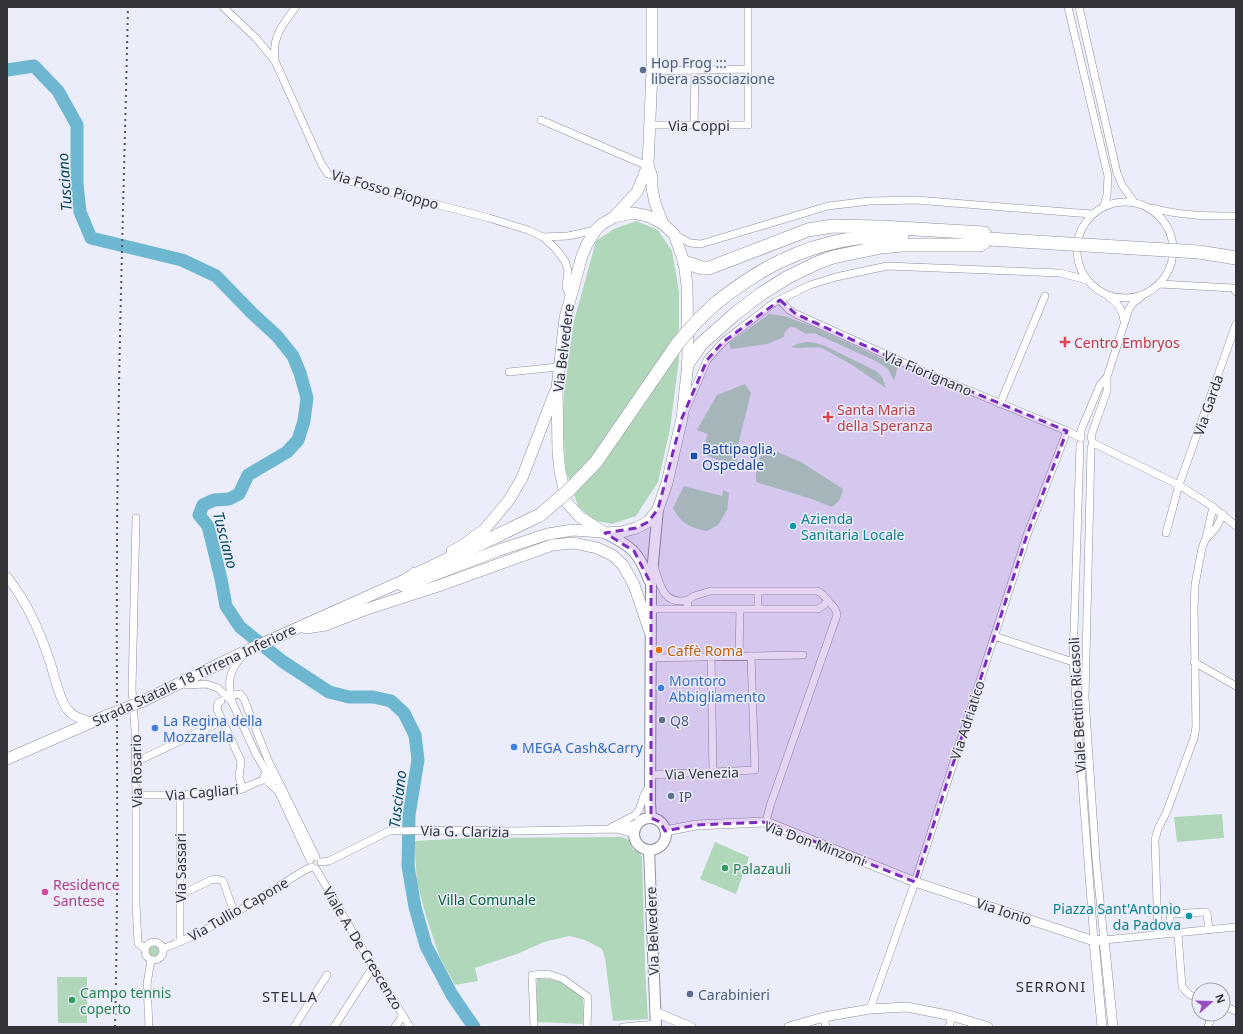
<svg xmlns="http://www.w3.org/2000/svg" width="1243" height="1034" viewBox="0 0 1243 1034" font-family="'Noto Sans',sans-serif">
<rect width="100%" height="100%" fill="#ebeefa"/>
<path fill="#b0d7ba" d="M636,221L658,230L672,251L679,292V359L670,429L658,482L636,516L612,524L593,520L578,506L566,471L563,429L564,392L574,321L596,241L614,229Z
M769,314L784,316L814,327L898,366L894,381L888,369L876,361L814,333L806,334L794,327C788,327 784,331 784,337L767,344L731,349L729,343Z
M807,342L816,343L825,346L876,371L882,377L886,388L852,365L824,349C813,345 802,350 791,347L797,344Z
M745,384L751,393L735,457L737,459L736,472L728,470L730,465L701,453L708,434L697,430L717,395Z
M763,446L801,462L843,489L839,501L832,507L812,499L756,482V475Z
M684,486L722,496L723,490L729,493L727,510L718,525L707,531C690,528 681,523 673,508Z
M1222,814L1224,838L1177,842L1174,817Z
M622,837L629,840L633,850H637L642,857L645,967L648,1019L613,1021L605,958L602,949L585,940L569,936L544,942L517,954L475,968L478,981L455,985L440,958L426,916L417,882L414,841L471,838Z
M715,842L749,857L736,894L700,879Z
M149 951a5 5 0 1 1 10 0a5 5 0 1 1-10 0Z
M57,977H87V1023H58Z
M537,978L556,980L569,985L583,997L584,1024L537,1022Z"/>
<g fill="none" stroke-linecap="round" stroke-linejoin="round">
<path stroke="#6eb7d0" stroke-width="13" d="M7,70L34,66L58,91L77,125V184L80,212L91,238L182,260L216,276L252,313L277,336L293,356L300,373L307,398L304,421L298,440L287,452L248,475L239,494L229,499L214,500L203,505L199,515L208,526L221,579L226,606L240,627L282,661L329,692L349,697H373L391,701L404,713L415,735L418,760L409,815L408,866L415,907L426,946L452,995L474,1027"/>
<g stroke="#8e919b" stroke-width="8">
<path id="minor" d="M223,7L256,38L275,61L321,163L328,174L355,183L489,218L528,230L543,237L555,248L565,261L568,271L566,287L570,297
M1068,7L1108,176L1107,195L1104,206
M1079,7L1117,173L1122,185L1134,202
M275,59C272,36 283,24 296,7
M652,71L748,69
M541,120L643,164L648,165
M650,125H748V7
M694,126L695,70
M1077 250a48 48 0 1 1 96 0a48 48 0 1 1-96 0Z
M1153,208C1180,216 1208,216 1236,216
M674,234L690,243L701,244L828,206L870,201L916,200L1091,214
M543,237L568,236L596,230
M1160,284L1233,288L1236,292
M1109,297C1118,303 1123,310 1124,321
M780,300L789,310L796,314L924,372L1067,431L1081,438
M509,372L558,367
M1000,404L1045,296
M686,409L707,360L723,342L775,302L810,285L836,277L887,266L1060,273L1087,280
M1091,437L1093,443L1091,448L1085,698L1096,860L1104,940L1236,927
M1091,437L1093,430L1107,391V377
M1081,438V430L1100,385L1107,377L1129,309L1133,303L1141,297
M1093,443L1179,485L1213,507L1236,526
M1080,445L1073,662L1094,941
M136,518L132,689L135,730L136,795V904L138,943L145,949
M1166,533L1179,485L1236,324
M1207,538L1216,528L1223,514
M654,566C660,584 663,606 688,600
M651,609H818L824,605L828,600
M687,609L688,600L694,596L711,591H817C824,593 824,597 829,602C833,606 836,608 837,615L770,806L766,822
M758,609V591
M994,636L1073,662
M739,656L740,609
M711,657L713,772
M650,658L803,655
M1194,662L1236,686
M181,683L187,685L206,684L218,688L232,702L255,752L268,775L279,782L316,857
M234,695L240,694L244,699L268,760L279,782
M221,701L218,703L217,709L241,761L239,777L243,789
M232,702C227,682 229,670 243,655
M136,762L222,721
M650,775L755,770L751,656
M264,776C267,783 275,787 279,793L310,860
M136,795H180L237,791L265,779
M610,828L635,815L639,810L644,795L650,785
M618,829L638,823
M321,862L329,861L389,831L464,830L515,831L616,829L634,834
M316,869L373,967L410,1027
M180,895L211,880L217,879L223,881L234,912
M1158,934L1155,840L1158,829L1167,811L1194,738L1196,727L1194,609L1195,585L1198,569L1202,548L1206,538L1213,507
M1170,934V916L1172,914L1205,912L1207,913L1209,930
M1178,934L1182,987L1190,995L1199,998
M180,942V795
M145 951a9 9 0 1 1 18 0a9 9 0 1 1-18 0Z
M162,949C212,931 260,897 305,870L312,867
M1223,1006L1236,1011
M870,1009L915,882L1027,535L1067,431
M824,1017L826,1027
M149,1027L147,984L151,960
M294,1027L327,975
M334,1027L373,967
M395,1027L403,1015
M534,1027L532,975L548,974L563,979L588,997L587,1027
M623,1027L656,1024
M949,1027L952,1016
M1208,1027L1212,1014"/>
</g>
<g stroke="#8e919b" stroke-width="10">
<path id="tertiary" d="M7,577C27,602 40,631 50,662C55,677 58,696 67,709C73,717 82,719 91,722
M665,831L696,825L766,822L915,882L1094,941L1104,940L1113,1027
M1094,941L1102,1027
M655,1012L691,1027
M789,1027L824,1017L870,1009L907,1007L952,1016L988,1027"/>
</g>
<g stroke="#8e919b" stroke-width="12">
<path id="secondary" d="M605,533C631,546 639,552 649,580
M651,818L650,804L651,584L658,509
M634 834a16 16 0 1 1 32 0a16 16 0 1 1-32 0Z
M649,850L656,1027"/>
</g>
<g stroke="#8e919b" stroke-width="12">
<path id="primary" d="M652,7V71L648,165L652,177V188L655,203L663,224
M633,213L648,216L663,224L674,234L684,262L687,285L688,363L682,418L667,483L658,509L648,522L636,528L622,532L605,533L580,517L567,503L560,471L558,452L557,388L565,318L582,256L587,244L596,230L602,224L614,217Z
M614,217L637,192L648,165
M452,551L462,546L485,529L509,500L522,478L555,392
M403,586L410,584L499,550L548,534L573,530L602,532
M306,628L326,625L367,609L441,585L552,545L574,543L597,548L612,555L623,565L634,585L650,632
M141,702L246,651L409,578L415,573
M7,759L108,715"/>
</g>
<g stroke="#8e919b" stroke-width="14">
<path id="motorway" d="M1199,252L1236,258
M684,262L702,268H709L808,230L833,226L881,227L984,233L989,239
M716,303C757,270 798,248 850,239C867,236 885,236 902,235
M688,363L701,344L736,313L761,294L788,277L817,263L833,257L881,247L902,245H980L989,239
M409,578L540,515"/>
</g>
<use href="#minor" stroke="#fff" stroke-width="7"/>
<use href="#tertiary" stroke="#fff" stroke-width="9"/>
<use href="#secondary" stroke="#fff" stroke-width="10"/>
<use href="#primary" stroke="#fff" stroke-width="11"/>
<use href="#motorway" stroke="#fff" stroke-width="13"/>
<path stroke="#53555a" stroke-width="2" stroke-dasharray="2 4" stroke-linecap="butt" d="M115,1027C119,866 116,706 117,545C118,366 124,186 128,7"/>
<g stroke="#8e919b" stroke-width="12" stroke-linecap="butt">
<path id="primary-bridge" d="M108,715L141,702"/>
</g>
<g stroke="#8e919b" stroke-width="14" stroke-linecap="butt">
<path id="motorway-bridge" d="M989,239L1199,252
M540,515L569,490L596,462L678,343L697,321L716,303"/>
</g>
<use href="#primary-bridge" stroke="#fff" stroke-width="11"/>
<use href="#motorway-bridge" stroke="#fff" stroke-width="13"/>
</g>
<path fill="#7b2cbf" fill-opacity="0.2" stroke="#7b2cbf" stroke-width="3" stroke-dasharray="8 5" stroke-linejoin="round" d="M780,300L796,314L914,368L1067,431L1027,535L915,882L766,822L696,825L665,831L660,822L651,818V584L634,551L605,533L636,528L648,522L658,509L682,418L707,360L723,342Z"/>
<g fill="#5c6f8a" stroke="#ebeefa" stroke-width="1.5">
<circle cx="643" cy="70" r="4"/>
<circle cx="662" cy="720" r="4"/>
<circle cx="671" cy="796" r="4"/>
<circle cx="690" cy="994" r="4"/>
</g>
<g fill="#e0444e" stroke="#ebeefa" stroke-width="1.5">
<path d="M1063 336h4v4h4v4h-4v4h-4v-4h-4v-4h4z"/>
<path d="M826 411h4v4h4v4h-4v4h-4v-4h-4v-4h4z"/>
</g>
<rect fill="#1a4fb4" stroke="#ebeefa" stroke-width="1.5" x="690" y="452" width="8" height="8" rx="2"/>
<g fill="#0f9aa8" stroke="#ebeefa" stroke-width="1.5">
<circle cx="793" cy="526" r="4"/>
<circle cx="1189" cy="916" r="4"/>
</g>
<circle fill="#e8710a" stroke="#ebeefa" stroke-width="1.5" cx="659" cy="650" r="4"/>
<g fill="#3f7fe0" stroke="#ebeefa" stroke-width="1.5">
<circle cx="661" cy="688" r="4"/>
<circle cx="155" cy="728" r="4"/>
<circle cx="514" cy="747" r="4"/>
</g>
<g fill="#2e9e5b" stroke="#ebeefa" stroke-width="1.5">
<circle cx="725" cy="868" r="4"/>
<circle cx="72" cy="1000" r="4"/>
</g>
<circle fill="#d1479c" stroke="#ebeefa" stroke-width="1.5" cx="45" cy="892" r="4"/>
<g text-anchor="middle" dominant-baseline="central" stroke-width="3" stroke-linejoin="round" paint-order="stroke">
<g font-size="14" fill="#4e5e75" stroke="#ebeefa" text-anchor="start">
<text x="651" y="62">Hop Frog :::<tspan x="651" dy="16">libera associazione</tspan></text>
<text x="670" y="720">Q8</text>
<text x="679" y="796">IP</text>
<text x="698" y="994">Carabinieri</text>
</g>
<g font-size="14" fill="#343539" stroke="#ebeefa">
<text x="699" y="125">Via Coppi</text>
<text transform="translate(385 189) rotate(16)">Via Fosso Pioppo</text>
<text transform="translate(563 348) rotate(-83)">Via Belvedere</text>
<text transform="translate(928 373) rotate(23)">Via Fiorignano</text>
<text transform="translate(1208 405) rotate(-71)">Via Garda</text>
<text transform="translate(194 675) rotate(-25)">Strada Statale 18 Tirrena Inferiore</text>
<text transform="translate(1077 705) rotate(-93)">Viale Bettino Ricasoli</text>
<text transform="translate(967 720) rotate(-72)">Via Adriatico</text>
<text transform="translate(136 771) rotate(-91)">Via Rosario</text>
<text transform="translate(702 773) rotate(-2)">Via Venezia</text>
<text transform="translate(202 792) rotate(-5)">Via Cagliari</text>
<text transform="translate(465 831) rotate(1)">Via G. Clarizia</text>
<text transform="translate(815 843) rotate(20)">Via Don Minzoni</text>
<text transform="translate(180 868) rotate(-90)">Via Sassari</text>
<text transform="translate(238 909) rotate(-30)">Via Tullio Capone</text>
<text transform="translate(1004 911) rotate(18)">Via Ionio</text>
<text transform="translate(652 931) rotate(-92)">Via Belvedere</text>
<text transform="translate(363 948) rotate(59)">Viale A. De Crescenzo</text>
</g>
<g font-size="14" fill="#be3a42" stroke="#ebeefa" text-anchor="start">
<text x="1074" y="342">Centro Embryos</text>
<text x="837" y="409">Santa Maria<tspan x="837" dy="16">della Speranza</tspan></text>
</g>
<g font-size="14" fill="#164399" stroke="#ebeefa" text-anchor="start">
<text x="702" y="448">Battipaglia,<tspan x="702" dy="16">Ospedale</tspan></text>
</g>
<g font-size="14" fill="#0d838f" stroke="#ebeefa" text-anchor="start">
<text x="801" y="518">Azienda<tspan x="801" dy="16">Sanitaria Locale</tspan></text>
<text x="1181" y="908" text-anchor="end">Piazza Sant'Antonio<tspan x="1181" dy="16">da Padova</tspan></text>
</g>
<g font-size="14" fill="#c56008" stroke="#ebeefa" text-anchor="start">
<text x="667" y="650">Caffè Roma</text>
</g>
<g font-size="14" fill="#366cbe" stroke="#ebeefa" text-anchor="start">
<text x="669" y="680">Montoro<tspan x="669" dy="16">Abbigliamento</tspan></text>
<text x="163" y="720">La Regina della<tspan x="163" dy="16">Mozzarella</tspan></text>
<text x="522" y="747">MEGA Cash&amp;Carry</text>
</g>
<g font-size="14" fill="#27864d" stroke="#ebeefa" text-anchor="start">
<text x="733" y="868">Palazauli</text>
<text x="80" y="992">Campo tennis<tspan x="80" dy="16">coperto</tspan></text>
</g>
<g font-size="14" fill="#b23c85" stroke="#ebeefa" text-anchor="start">
<text x="53" y="884">Residence<tspan x="53" dy="16">Santese</tspan></text>
</g>
<g font-size="14" fill="#036232" stroke="#ebeefa">
<text x="487" y="899">Villa Comunale</text>
</g>
<g font-size="15" font-style="italic" fill="#06495a" stroke="#ebeefa">
<text transform="translate(64 182) rotate(-94)">Tusciano</text>
<text transform="translate(226 540) rotate(75)">Tusciano</text>
<text transform="translate(397 799) rotate(-83)">Tusciano</text>
</g>
<g font-size="15" letter-spacing="1" fill="#343539" stroke="#ebeefa">
<text x="1051" y="986">SERRONI</text>
<text x="290" y="996">STELLA</text>
</g>
</g>
<rect width="1243" height="1034" fill="none" stroke="#343539" stroke-width="16"/>
<g transform="translate(1211 1002) rotate(70)"><circle r="19" fill="#ebeefa" stroke="#a2a4ad"/>
<path d="M0-3L7 15L0 10L-7 15Z" fill="#9a4fc1"/>
<text y="-6" font-size="11" font-weight="bold" text-anchor="middle" fill="#343539">N</text>
</g>
</svg>
